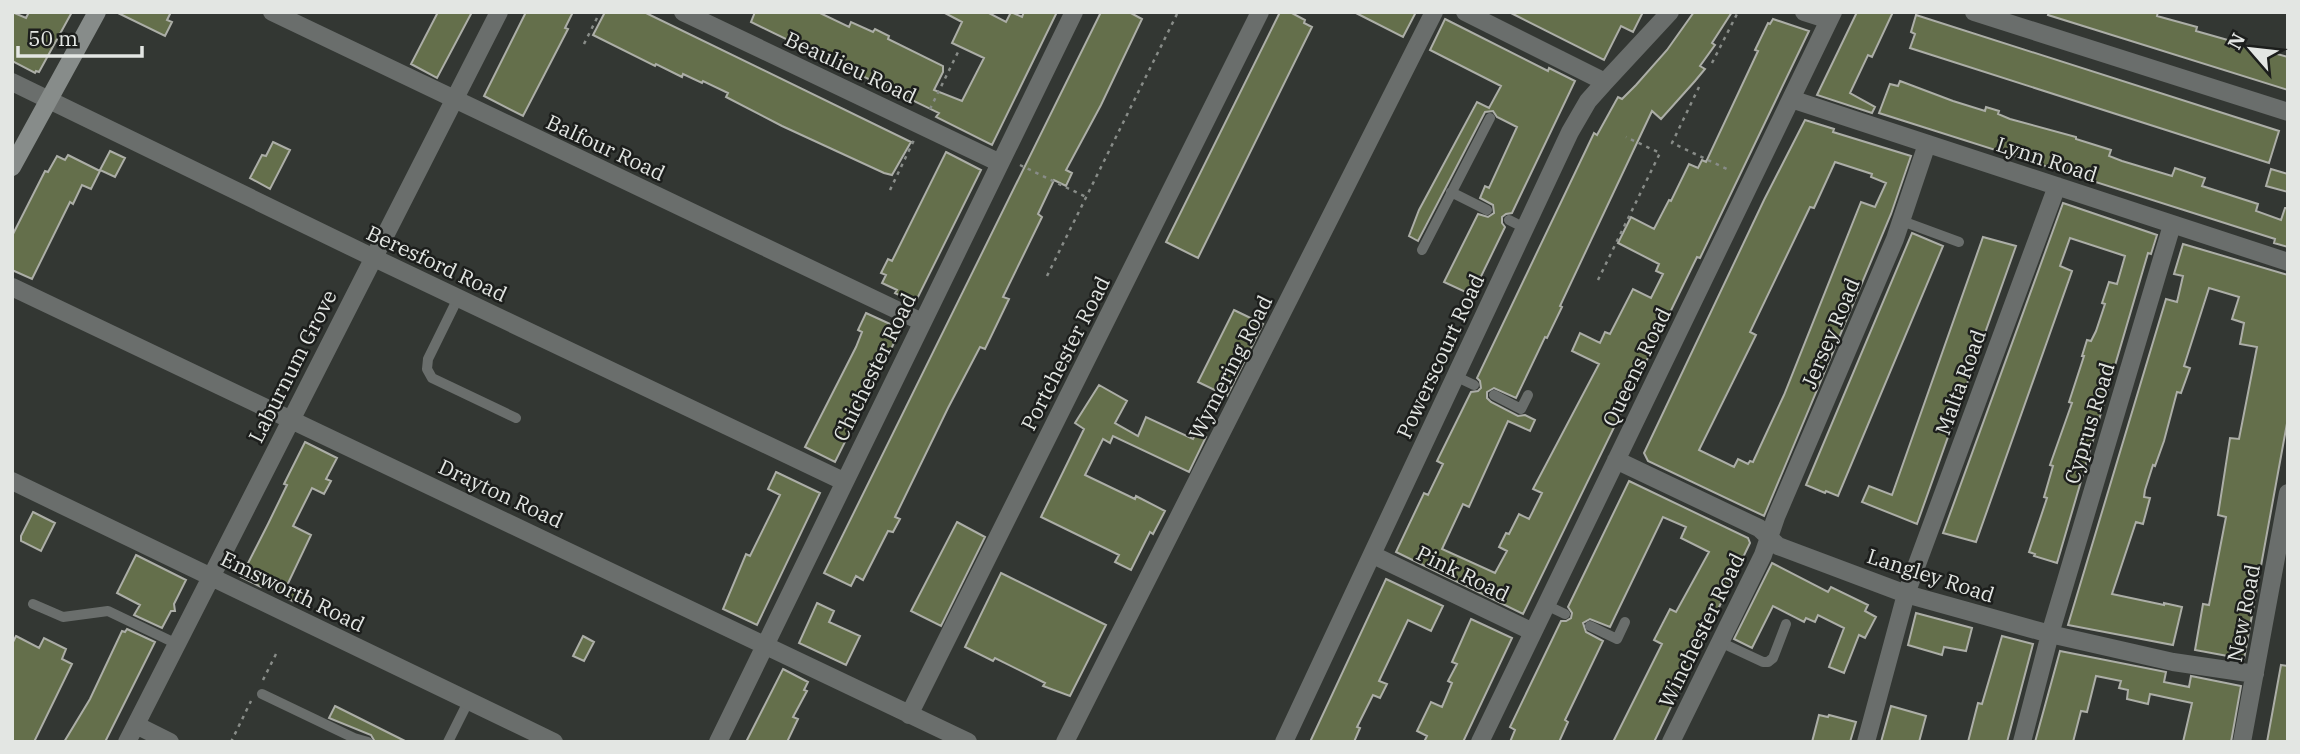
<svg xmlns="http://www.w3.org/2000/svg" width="2300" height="754" viewBox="0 0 2300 754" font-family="'IBM Plex Serif',serif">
<rect width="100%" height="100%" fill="#333733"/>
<path fill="#646f4b" stroke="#acaea7" stroke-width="2" fill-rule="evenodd" d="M12,12L26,18L29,12H72L39,72L36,71L35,73L12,61Z
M116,12H171L167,20L172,22L165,36Z
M438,12H472L437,78L411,64Z
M526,12H573L565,28L568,29L523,116L484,96Z
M605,12H644L911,142L892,175L884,173L782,126L726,97L728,93L703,81L702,83L683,74L682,77L656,64L655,66L593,35Z
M755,12H818L849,27L851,22L873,32L875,29L889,36L888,39L943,66V72L934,90L962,101L984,58L952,43L962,22L943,12H987L1006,22L1011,12L1022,17L1024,12H1057L992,145L936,117L939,113L751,22Z
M1101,12H1129L1142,19L1101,105L1066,170L1072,173L1066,186L1054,180L1038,214L1042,217L1003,297L1009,299L985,349L980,347L948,408L895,517L900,519L893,532L888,531L863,580L856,576L851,586L824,573Z
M1280,12H1290L1305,20L1304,23L1312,27L1198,258L1166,242Z
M1354,12H1416L1403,37Z
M1509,12H1643L1633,32L1621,26L1604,60Z
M1694,12H1732L1712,43L1715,45L1700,66L1705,69L1695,81L1661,119L1652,111L1560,306L1562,307L1547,338L1545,337L1516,398L1494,388L1487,392V398L1491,402L1518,416L1525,415L1535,420L1530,431L1508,421L1469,507L1463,504L1442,549L1495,573L1507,551L1499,547L1506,533L1509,534L1519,514L1529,519L1542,493L1533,489L1599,364L1572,351L1580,333L1600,343L1605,332L1610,334L1633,289L1651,298L1663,274L1656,271L1659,264L1618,243L1631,217L1654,229L1669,200L1671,201L1689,164L1698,168L1702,160L1706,162L1758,51L1755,50L1768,23L1770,24L1773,19L1809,31L1700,258L1697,257L1523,614L1396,552L1424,493L1428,495L1443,464L1437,461L1471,392L1478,391L1481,388L1480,381L1477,378L1594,133L1597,135L1618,97L1622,99L1636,85L1667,50Z
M1857,12H1893L1872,57L1868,55L1850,93L1875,107L1872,113L1817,95Z
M2049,12H2158L2157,16L2197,27L2196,31L2288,57V90L2048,15Z
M1916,15L2279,131L2269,163L1910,48L1915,34L1911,32Z
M1445,19L1548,71L1549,68L1575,81L1512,213L1506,214L1502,217V223L1505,227L1472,295L1444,282L1478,214L1488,217L1494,213L1493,205L1480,198L1485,186L1489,188L1517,127L1497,117L1493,111L1485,112L1418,241L1409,236L1419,210L1477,102L1489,108L1501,86L1430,50Z
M1900,81L1953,101L1985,111L1986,107L1999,111L1998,114L2010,119L2076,137V139L2111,150L2109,156L2122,161L2172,176L2175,168L2205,178L2202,186L2258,204L2256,211L2281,220L2285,208H2288V247L2274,243L2275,239L1879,113L1890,84L1898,86Z
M1805,120L1834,129L1833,132L1911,156L1891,214L1764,516L1648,461L1644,453L1764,200ZM1835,162L1872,174L1871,177L1886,183L1875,207L1861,202L1784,395L1753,462L1750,461L1748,464L1738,459L1734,467L1699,450L1756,335L1750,332L1810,207L1814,208Z
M273,142L290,150L270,189L250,178L262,155L266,156Z
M110,151L125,158L115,177L100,170Z
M946,152L981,170L915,303L895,293L897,290L882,283L886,275L881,273L888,259L892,261Z
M68,155L100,171L91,189L82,185L73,204L70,202L32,279L12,270V236L45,171L48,172L57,156L65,160Z
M2271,169L2288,174V192L2266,186Z
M2063,203L2157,235L2151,254L2148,253L2057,563L2034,556L2035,554L2029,552L2047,498L2044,497L2053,466L2050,465L2072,403L2069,402L2084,356H2082L2087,340L2091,341L2096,331L2105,304L2102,303L2109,282L2117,284L2125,256L2070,238L2060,266L2072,271L1976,542L1943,533Z
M1912,233L1943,246L1838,496L1826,491L1825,493L1806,485Z
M1983,237L2016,246L1917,524L1862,502L1869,486L1892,495Z
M2183,244L2288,275V418L2244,659L2195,650L2203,604L2209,605L2226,517L2218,515L2230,438L2239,439L2257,347L2240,344L2244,323L2232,319L2239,297L2209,288L2184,366L2190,368L2181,393L2177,392L2164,441L2155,466L2153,465L2145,490L2144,497L2150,498L2143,524L2136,522L2112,594L2164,605V603L2182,607L2173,645L2068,625L2166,299L2177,302L2183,276L2174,274Z
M1234,310L1263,324L1227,396L1198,382Z
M866,313L901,329L835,462L805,447L856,347L862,332L858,330Z
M1099,385L1127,401L1115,423L1138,436L1146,417L1193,439L1197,432L1206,437L1189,472L1113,436L1110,443L1103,439L1085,475L1135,499L1136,496L1165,511L1153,534L1150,532L1131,570L1115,562L1119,555L1041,517L1084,429L1075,423Z
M305,442L337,458L326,479L331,481L324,494L312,488L293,526L311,535L283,594L263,584L261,587L241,577L268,524L287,485L284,484Z
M776,472L820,493L757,625L723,609L746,554L750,556L780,495L768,489Z
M1629,481L1748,538L1750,543L1654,742H1613L1662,644L1654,640L1670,609L1676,612L1709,552L1681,538L1686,527L1663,517L1610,627L1590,619L1583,623L1586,632L1603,641L1565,720L1568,722L1559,742H1510L1515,730L1510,727L1561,621H1566L1571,618L1572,613L1568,607Z
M33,512L55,523L41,551L21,541V536Z
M957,522L985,537L941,626L911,611Z
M136,555L186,580L174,604L175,611H171L162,628L134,615L140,605L117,593Z
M1772,563L1828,592L1831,587L1868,605L1865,611L1876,617L1865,638L1859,635L1844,673L1829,667L1844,628L1818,615L1815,622L1806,618L1804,622L1773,606L1752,648L1734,639Z
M1001,573L1106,625L1070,696L1043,686L1045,683L995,658L993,661L965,647Z
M1386,579L1443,606L1431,631L1408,620L1379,681L1387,684L1380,698L1373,695L1357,727L1360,728L1354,742H1310Z
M292,586L307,594L301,605L286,598Z
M817,603L834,611L829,622L860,636L846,665L799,643Z
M1916,613L1972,628L1966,651L1944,647L1942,655L1908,645Z
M1471,619L1512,638L1463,742H1424L1427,736L1417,731L1431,702L1442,707L1452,683L1448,681L1457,664L1452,662Z
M127,629L155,642L105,742H64L90,699L122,631L125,632Z
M16,636L39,648L44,638L66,649L62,659L72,664L34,742H12V644Z
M583,636L594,642L584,661L573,656Z
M2002,636L2033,644L2007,742H1968L1978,703L1982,704Z
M2060,651L2166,672L2164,682L2189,687L2191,676L2241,686L2231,742H2183L2192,703L2150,694L2148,704L2127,699L2128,690L2119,688L2121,681L2096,676L2087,712L2081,711L2073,742H2035Z
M2281,665L2288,666V742H2267Z
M783,669L808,682L804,690L807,691L793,717L798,719L787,742H746Z
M335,706L407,742H375L371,735L329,718Z
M1891,706L1926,716L1919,742H1881Z
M1819,715L1828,717L1829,715L1856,722L1850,742H1812Z"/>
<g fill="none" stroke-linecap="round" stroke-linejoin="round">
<path stroke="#888c88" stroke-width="2.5" stroke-dasharray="3.5 5" stroke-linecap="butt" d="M584,44L600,12
M1712,63L1738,12
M1699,87L1672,143L1727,169
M930,109L959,50
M1020,165L1086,197
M890,190L914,140
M1047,276L1178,12
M1598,280L1660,153L1626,137
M263,680L277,652
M231,742L251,701"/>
<path stroke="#6a6e6c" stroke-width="10" d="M1451,192L1487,210
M1509,220L1525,228
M1902,221L1959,242
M1422,250L1490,118
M458,298L428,359L427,369L432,378L516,418
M1455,376L1474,385
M1494,395L1521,409L1528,395
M33,604L63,617L108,611L177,644
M1546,605L1565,614
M1590,626L1617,639L1625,622
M1720,642L1763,662H1768L1773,658L1786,624
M262,694L354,738L368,742
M448,742L469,700"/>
<path stroke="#6a6e6c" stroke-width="18" d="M272,12L922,322
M683,12L1000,163
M1465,12L1605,82
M1804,12L1829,20
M1974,12L2288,112
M12,82L372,257L843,481
M1791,99L2288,262
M12,287L968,742
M1616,460L1759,528L1778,546L1906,594L2050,634L2173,662L2255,674
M12,481L554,742
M1373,555L1533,632
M909,715L1260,12
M136,725L170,742
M127,742L499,12
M718,742L1074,12
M1065,742L1434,12
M1284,742L1570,132L1588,101L1605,82L1670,12
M1480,742L1833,12
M1671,742L1763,555L1776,517L1895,239L1927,144
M1866,742L1906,594L2057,186
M2022,742L2050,634L2172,225
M2242,742L2288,493"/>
<path stroke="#878c8a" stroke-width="18" d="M12,167L97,12"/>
</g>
<g text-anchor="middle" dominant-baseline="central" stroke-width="5" stroke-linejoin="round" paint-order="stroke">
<g font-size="21" fill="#e3e6e3" stroke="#1c1e1c">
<text transform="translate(851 67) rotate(25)">Beaulieu Road</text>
<text transform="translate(606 147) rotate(25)">Balfour Road</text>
<text transform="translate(2047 159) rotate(18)">Lynn Road</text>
<text transform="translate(437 263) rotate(25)">Beresford Road</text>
<text transform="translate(1830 333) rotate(-67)">Jersey Road</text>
<text transform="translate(1065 353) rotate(-63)">Portchester Road</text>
<text transform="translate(1440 356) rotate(-65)">Powerscourt Road</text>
<text transform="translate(292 366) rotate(-63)">Laburnum Grove</text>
<text transform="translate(874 367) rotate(-64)">Chichester Road</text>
<text transform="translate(1230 367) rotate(-63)">Wymering Road</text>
<text transform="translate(1636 367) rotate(-64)">Queens Road</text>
<text transform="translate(1960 382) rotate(-70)">Malta Road</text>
<text transform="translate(2089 423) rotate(-73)">Cyprus Road</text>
<text transform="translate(501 493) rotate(25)">Drayton Road</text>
<text transform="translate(1463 573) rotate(26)">Pink Road</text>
<text transform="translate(1931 575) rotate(18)">Langley Road</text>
<text transform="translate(293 591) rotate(26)">Emsworth Road</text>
<text transform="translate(2243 613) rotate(-79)">New Road</text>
<text transform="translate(1701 630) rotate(-64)">Winchester Road</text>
</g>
</g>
<rect width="2300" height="754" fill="none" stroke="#e3e6e3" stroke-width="28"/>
<g transform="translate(2251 49) rotate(298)" stroke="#1c1e1c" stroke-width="5" paint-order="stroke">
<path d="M0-5L12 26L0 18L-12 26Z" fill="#e3e6e3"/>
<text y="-10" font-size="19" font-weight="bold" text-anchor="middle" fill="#e3e6e3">N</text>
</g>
<path d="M18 46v10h124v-10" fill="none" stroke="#e3e6e3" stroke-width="3.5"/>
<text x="28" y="46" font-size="21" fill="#e3e6e3" stroke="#1c1e1c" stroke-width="5" paint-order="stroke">50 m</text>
</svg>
